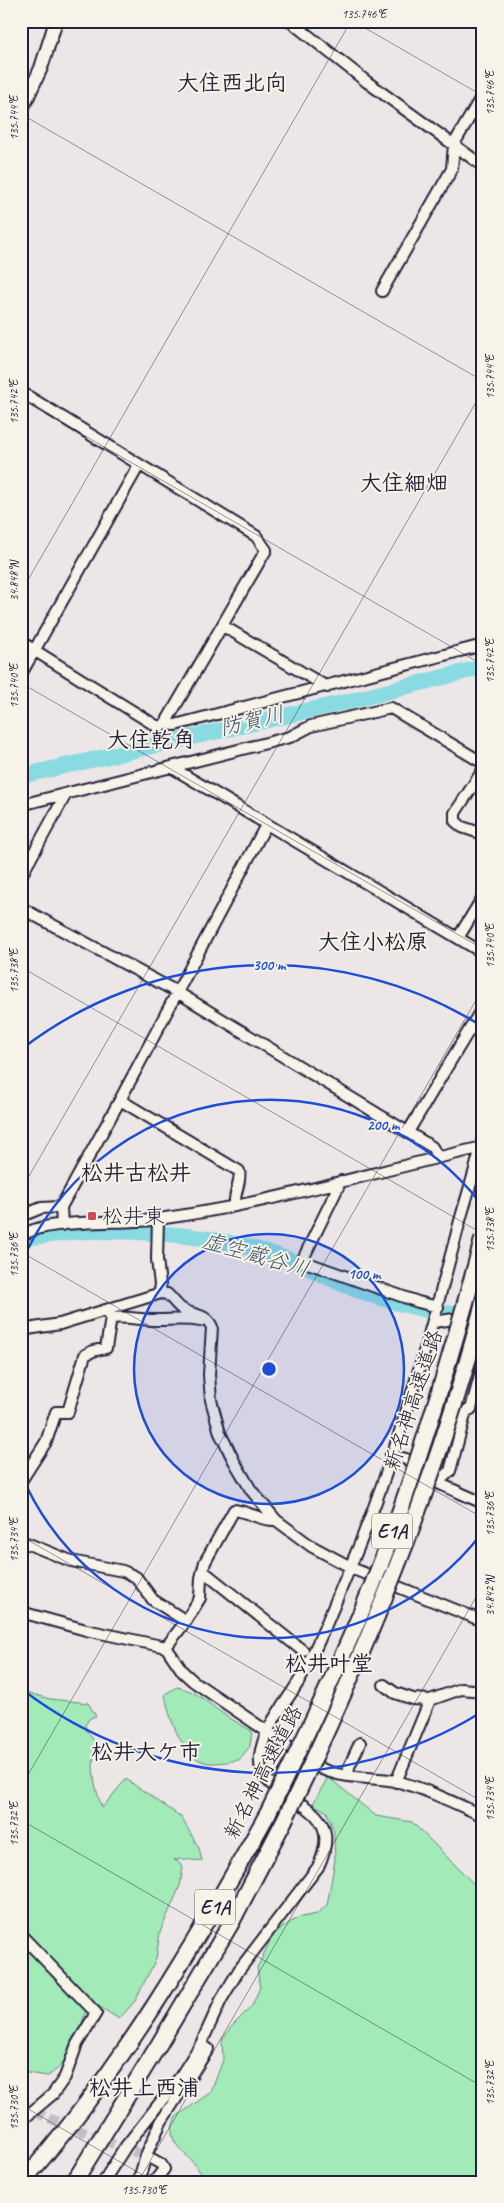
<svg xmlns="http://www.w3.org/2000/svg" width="504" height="2203" viewBox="0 0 504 2203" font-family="Caveat,'Klee One',sans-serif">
<rect width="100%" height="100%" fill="#ede6e7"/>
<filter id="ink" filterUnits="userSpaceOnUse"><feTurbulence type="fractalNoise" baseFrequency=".02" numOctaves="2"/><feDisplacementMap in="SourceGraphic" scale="10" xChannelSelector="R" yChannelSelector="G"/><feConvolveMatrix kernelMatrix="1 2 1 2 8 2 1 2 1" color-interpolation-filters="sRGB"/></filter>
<g filter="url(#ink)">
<path fill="#a2ebb9" stroke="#62867a" d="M177,1687C198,1691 208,1704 225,1715C234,1721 243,1726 252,1731L250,1746L239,1760C230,1761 213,1765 204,1762C181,1755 168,1715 165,1694Z
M21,1691L50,1699L88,1703L96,1716L90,1718L85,1725L87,1731L97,1745C89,1766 95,1787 102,1808L126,1779L181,1817L199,1848L202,1861L182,1859L174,1860L179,1862L183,1867L180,1886L160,1932L156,1959L135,2001L119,2019L89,2000C80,2029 75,2059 48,2076L27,2073L21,2077Z
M328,1777L376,1816L412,1822L483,1893V2182H207C203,2176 199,2170 195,2165C182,2149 164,2141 176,2117L211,2092L223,2060L222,2040L230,2028L252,2006L260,1987L257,1968L274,1933L297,1918L317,1914L327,1905L335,1860L334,1832L327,1812L313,1804Z"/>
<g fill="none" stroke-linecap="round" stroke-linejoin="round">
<path stroke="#89dae1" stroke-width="16" d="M21,776L346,702L483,667
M21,1237C44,1238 66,1231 89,1231C157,1231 226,1236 290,1260C309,1267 327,1277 345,1285C370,1295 446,1321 470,1311C474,1309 479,1305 483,1303"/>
<path stroke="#c4bfc5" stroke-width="10" stroke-dasharray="10 5" stroke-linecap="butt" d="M21,2107L152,2159"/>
<g stroke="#22223b" stroke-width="14">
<path id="minor" d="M290,21L367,82L483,166
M382,291L452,169L454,144L483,94
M21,392L256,536L266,550L165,724
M223,626L327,687
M21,642L158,727V732
M21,674L139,465
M158,727L165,724L175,725L483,645
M171,767L483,953
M483,770L455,813V821L462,827L483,834
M21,805L290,737L311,726L391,708L483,763
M21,876L66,794
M21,908L177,992L432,1147L438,1157
M458,938L483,897
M120,1100L239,1171C242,1181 233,1194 235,1206
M408,1132L483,1007
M341,1181L302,1261L418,1302L438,1307
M21,1214L29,1213L41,1208L61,1207
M62,1225L61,1207L120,1100L266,825
M21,1237C40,1218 121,1224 151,1220C263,1206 372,1172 483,1147
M161,1293L167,1294C172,1298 176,1305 182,1309C193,1316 206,1313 212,1327L209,1375L211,1400L220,1433L234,1461L251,1490L276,1520L311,1546L356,1570L483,1621
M111,1318C126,1316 141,1320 155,1320C170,1320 185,1318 200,1321
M434,1322L473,1316L482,1309
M21,1330L60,1324L161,1293L157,1259L158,1219
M391,1455L406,1459L419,1469
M433,1479L440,1484L483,1503
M21,1481L46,1442L56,1412H68L85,1355L93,1351L106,1348L111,1318L106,1311
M438,1482L450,1471L466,1411L471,1409L483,1365
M21,1541L71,1561L123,1571L136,1577L153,1600L186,1621
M203,1571L303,1651
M21,1612L86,1630L166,1647
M166,1647L183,1672L193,1681L322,1769C345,1779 371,1777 395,1781C422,1787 457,1804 483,1816
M166,1647L186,1621L200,1598L201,1578L205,1562L234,1510C250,1512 261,1521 276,1520
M384,1685L395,1693L413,1699L430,1700L461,1689L483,1691
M348,1776L349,1767L360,1743
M396,1782L430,1700
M21,1935L96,2013L77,2044L65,2077L53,2094L21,2121
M152,2159L161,2164L164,2169L154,2182
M103,2182L126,2146L180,2077L201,2044L221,2000L239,1970L318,1867C354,1791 247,1808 261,1750C267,1722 288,1701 302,1676C320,1642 334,1605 349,1570C395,1462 426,1348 456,1236C464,1203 476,1171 483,1138
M138,2182L147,2153L161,2122L208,2049L201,2044"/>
</g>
<g stroke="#22223b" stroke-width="16">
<path id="major" d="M21,111L41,68L56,21"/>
</g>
<g stroke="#22223b" stroke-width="19">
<path id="highway" d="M22,2182C121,2071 196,1942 268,1813
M74,2182L158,2046L230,1925L284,1821"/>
</g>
<use href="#minor" stroke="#f7f3e8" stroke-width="10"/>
<use href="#major" stroke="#f7f3e8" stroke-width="12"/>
<use href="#highway" stroke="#f7f3e8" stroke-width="15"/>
<g stroke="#22223b" stroke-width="19" stroke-linecap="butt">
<path id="highway-bridge" d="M268,1813C305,1738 341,1663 372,1586C417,1473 452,1355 483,1238
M284,1821C365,1655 436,1484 483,1305"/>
</g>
<use href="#highway-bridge" stroke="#f7f3e8" stroke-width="15"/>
</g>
</g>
<path fill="none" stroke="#22223b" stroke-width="1" stroke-opacity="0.45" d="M353,21L483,96M21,114L483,381M21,399L483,665M21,592L351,21M21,683L483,949M21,967L483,1234M21,1190L483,390M21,1252L483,1518M21,1536L483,1802M21,1787L483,988M21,1820L483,2087M21,2105L155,2182M138,2182L483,1585"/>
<circle cx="269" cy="1369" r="135" fill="#1d4ed8" fill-opacity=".12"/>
<g fill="none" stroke="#1d4ed8" stroke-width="2.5">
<circle cx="269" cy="1369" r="135"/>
<path d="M482 1533A269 269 0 0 1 21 1474M21 1264A269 269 0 0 1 482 1205"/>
<path d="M480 1713A404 404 0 0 1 23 1690M23 1048A404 404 0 0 1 480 1025"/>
</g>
<rect fill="#d1495b" stroke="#f7f3e8" stroke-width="2" x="87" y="1211" width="10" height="10" rx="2.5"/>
<g text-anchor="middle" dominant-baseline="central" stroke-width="4" stroke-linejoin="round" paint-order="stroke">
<g fill="#f7f3e8" stroke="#62616f" stroke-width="1">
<rect x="372" y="1513.5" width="40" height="35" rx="4"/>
<rect x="195" y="1889.5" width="40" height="35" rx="4"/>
</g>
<g font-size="20" font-weight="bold" fill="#22223b">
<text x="392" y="1531">E1A</text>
<text x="215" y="1907">E1A</text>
</g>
<g font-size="21" fill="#22223b" stroke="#f7f3e8" text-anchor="start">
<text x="102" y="1216">松井東</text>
</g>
<g font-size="21" fill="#22223b" stroke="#f7f3e8">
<text transform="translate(413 1400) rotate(-72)">新名神高速道路</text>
<text transform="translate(263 1772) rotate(-63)">新名神高速道路</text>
</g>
<g font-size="22" font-weight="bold" fill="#22223b" stroke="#f7f3e8">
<text x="232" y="83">大住西北向</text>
<text x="404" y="483">大住細畑</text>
<text x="151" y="740">大住乾角</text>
<text x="373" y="942">大住小松原</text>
<text x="136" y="1173">松井古松井</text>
<text x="329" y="1664">松井叶堂</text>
<text x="146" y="1752">松井大ケ市</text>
<text x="144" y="2088">松井上西浦</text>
</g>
<g font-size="22" font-style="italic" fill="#41596d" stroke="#f7f3e8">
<text transform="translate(252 721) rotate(-13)">防賀川</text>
<text transform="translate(256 1255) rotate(16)">虚空蔵谷川</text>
</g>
</g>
<circle cx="269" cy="1369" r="8" fill="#1d4ed8" stroke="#f7f3e8" stroke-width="2.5"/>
<g font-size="15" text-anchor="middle" font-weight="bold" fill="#1d4ed8" stroke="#f7f3e8" stroke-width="4" stroke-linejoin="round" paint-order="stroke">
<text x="269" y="970">300 m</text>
<text x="383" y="1130">200 m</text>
<text x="364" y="1279">100 m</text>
</g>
<rect width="504" height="2203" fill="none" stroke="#f7f3e8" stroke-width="55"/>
<rect x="28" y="28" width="448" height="2148" fill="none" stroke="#22223b" stroke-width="2"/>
<g font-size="12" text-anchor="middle" fill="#22223b">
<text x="364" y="18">135.746°E</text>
<text transform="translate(490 93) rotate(-90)" y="4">135.746°E</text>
<text transform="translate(14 118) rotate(-90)" y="4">135.744°E</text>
<text transform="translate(490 377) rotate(-90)" y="4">135.744°E</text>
<text transform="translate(14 402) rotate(-90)" y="4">135.742°E</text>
<text transform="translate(14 581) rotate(-90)" y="4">34.848°N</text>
<text transform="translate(490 661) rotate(-90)" y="4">135.742°E</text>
<text transform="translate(14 686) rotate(-90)" y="4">135.740°E</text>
<text transform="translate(490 946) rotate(-90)" y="4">135.740°E</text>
<text transform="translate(14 971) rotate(-90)" y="4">135.738°E</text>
<text transform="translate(490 1230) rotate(-90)" y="4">135.738°E</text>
<text transform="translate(14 1255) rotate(-90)" y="4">135.736°E</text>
<text transform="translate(490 1514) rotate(-90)" y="4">135.736°E</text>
<text transform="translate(14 1540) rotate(-90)" y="4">135.734°E</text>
<text transform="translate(490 1596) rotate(-90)" y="4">34.842°N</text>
<text transform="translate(490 1799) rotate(-90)" y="4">135.734°E</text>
<text transform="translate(14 1824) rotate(-90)" y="4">135.732°E</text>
<text transform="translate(490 2083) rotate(-90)" y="4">135.732°E</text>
<text transform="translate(14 2108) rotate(-90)" y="4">135.730°E</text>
<text x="144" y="2194">135.730°E</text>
</g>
</svg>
